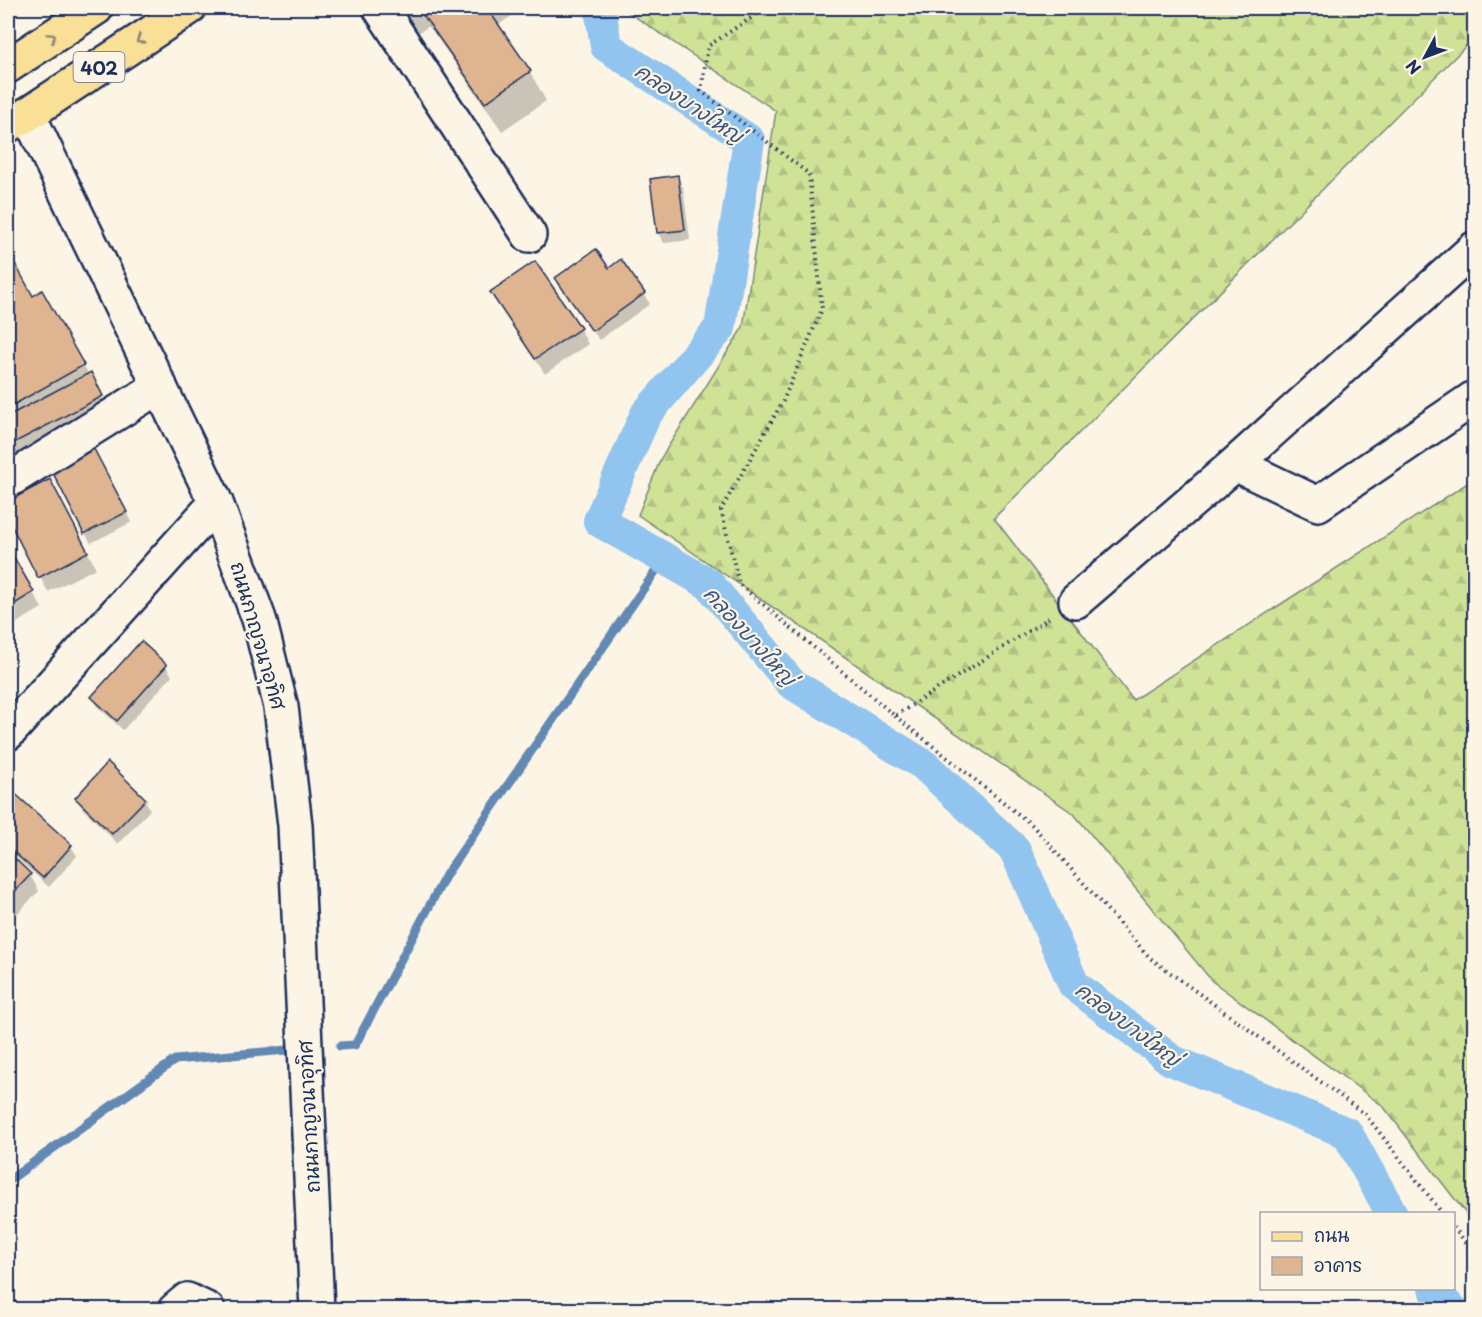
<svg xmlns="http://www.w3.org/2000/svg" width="1482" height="1317" viewBox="0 0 1482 1317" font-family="'Playpen Sans','Playpen Sans Thai',sans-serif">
<defs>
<pattern id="forest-firs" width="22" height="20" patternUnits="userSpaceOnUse" patternTransform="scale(1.5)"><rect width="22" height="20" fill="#d0e296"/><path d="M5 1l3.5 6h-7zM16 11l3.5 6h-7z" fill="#b2c284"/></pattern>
</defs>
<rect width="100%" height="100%" fill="#fcf5e5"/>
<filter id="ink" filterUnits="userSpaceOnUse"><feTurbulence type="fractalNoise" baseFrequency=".0167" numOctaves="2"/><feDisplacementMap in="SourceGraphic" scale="12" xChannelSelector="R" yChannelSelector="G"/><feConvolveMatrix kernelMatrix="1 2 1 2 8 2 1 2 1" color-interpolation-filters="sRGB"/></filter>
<g filter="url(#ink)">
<path fill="url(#forest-firs)" stroke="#76887a" stroke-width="1.5" d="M622,8H1474V38L994,518L1133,700L1474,479V1224L1383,1106L1212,981L1074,814L638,515L661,458L743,327L776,111Z"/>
<path fill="#0003" d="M400,8H523L497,26L530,72L546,101L502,131L429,26L418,33Z
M677,177L683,187L690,240L664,243L658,233L652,180Z
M8,253L32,298L41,292L107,406L8,459Z
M620,261L650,304L599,340L563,288L609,270Z
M492,293L580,329L588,344L545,374Z
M100,461L132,522L91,543L85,533Z
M50,481L96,568L48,592L8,515V502Z
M8,550L42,608L8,628Z
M141,644L166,666L172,676L123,730L98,707L92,697Z
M10,792L71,846L77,856L49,887L8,850V794Z
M77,798L145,800L150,810L118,844L82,808Z
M8,854L30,875L39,891L8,923Z"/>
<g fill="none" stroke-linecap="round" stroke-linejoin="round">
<path stroke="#6288b4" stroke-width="9" d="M340,1046L355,1045L447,873L664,559
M8,1181L175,1060L287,1050"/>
<path stroke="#91c4ee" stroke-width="32" d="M600,8L606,46L749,140L720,328L646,414L599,521L709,584L791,683L924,765L1015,850L1074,985L1171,1060L1347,1133L1392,1214
M1434,1288L1438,1297L1453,1310"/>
</g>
<path fill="#dfb490" stroke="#1b2f5e" stroke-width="1.5" d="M418,8H487L531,71L485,103Z
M678,175L685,230L657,233L650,179Z
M596,249L609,268L621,259L645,293L592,331L555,278Z
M8,251L33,296L42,290L84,365L8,408Z
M535,261L581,328L535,359L490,292Z
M91,372L103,396L8,446V416Z
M94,449L127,512L84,534L52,471Z
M50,479L88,552L38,578L8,519V501Z
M8,547L34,592L8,608Z
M141,641L167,665L117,721L91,697Z
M108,762L146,799L112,834L75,798Z
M10,789L72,845L43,878L8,847V792Z
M8,852L31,874L8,899Z"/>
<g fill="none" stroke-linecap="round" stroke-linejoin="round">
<g stroke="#1b2f5e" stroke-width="38">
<path id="minor" d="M380,8L529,235
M28,114L216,503L259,619L281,707L295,825L317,1310
M1235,464L1318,504L1474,398
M8,481L160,386
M1076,601L1235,464L1474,249
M8,733L216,503
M175,1310L187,1300L208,1310"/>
</g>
<g stroke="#1b2f5e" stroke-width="38">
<path id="major" d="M8,66L96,8
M8,125L28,114L189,8"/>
</g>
<path stroke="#1b2f5e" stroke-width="4" stroke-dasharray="1.5 4.5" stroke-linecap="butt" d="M766,8L708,46L701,91L809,174L822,309L783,401L721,510L739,584L895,716L1049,618
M895,716L1032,825L1150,958L1365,1114L1443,1214
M1454,1227L1474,1254"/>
<use href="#minor" stroke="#fcf5e5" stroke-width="33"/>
<use href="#major" stroke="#fadf96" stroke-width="33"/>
</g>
<defs><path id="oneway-chevron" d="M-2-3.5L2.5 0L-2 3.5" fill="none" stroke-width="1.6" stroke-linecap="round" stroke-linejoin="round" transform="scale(1.5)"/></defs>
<g stroke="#8a877a">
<use href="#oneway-chevron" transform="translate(52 37) rotate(-34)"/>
<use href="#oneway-chevron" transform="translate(140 40) rotate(146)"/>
</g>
</g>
<g text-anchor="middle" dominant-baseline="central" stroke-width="4.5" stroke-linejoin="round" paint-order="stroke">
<rect fill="#fcf5e5" stroke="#5e6a86" stroke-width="1.5" x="73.5" y="52" width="51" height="30" rx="4.5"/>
<g font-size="18" font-weight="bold" fill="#1b2f5e">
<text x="99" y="67">402</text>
</g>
<g font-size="20" fill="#1b2f5e" stroke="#fcf5e5">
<text transform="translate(259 635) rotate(74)">ถนนกาญจนาอุทิศ</text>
<text transform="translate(308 1117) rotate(-93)">ถนนกาญจนาอุทิศ</text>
</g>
<g font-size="21" font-style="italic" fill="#385482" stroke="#fcf5e5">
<text transform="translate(690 102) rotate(34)">คลองบางใหญ่</text>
<text transform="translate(751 635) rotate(48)">คลองบางใหญ่</text>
<text transform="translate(1129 1023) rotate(37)">คลองบางใหญ่</text>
</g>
</g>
<rect width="1482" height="1317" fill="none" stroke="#fcf5e5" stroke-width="30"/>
<rect x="15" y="15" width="1452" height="1287" fill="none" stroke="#1b2f5e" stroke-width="2" filter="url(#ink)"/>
<rect x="1260" y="1212" width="195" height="78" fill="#fcf5e5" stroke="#a2a6af" stroke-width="1.5"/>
<rect x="1272" y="1232" width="30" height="9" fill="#fadf96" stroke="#a2a6af" stroke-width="1.5"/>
<text x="1314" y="1242" font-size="18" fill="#1b2f5e">ถนน</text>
<rect x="1272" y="1257" width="30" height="18" fill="#dfb490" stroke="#a2a6af" stroke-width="1.5"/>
<text x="1314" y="1272" font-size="18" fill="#1b2f5e">อาคาร</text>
<g transform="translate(1425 57) rotate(229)" stroke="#fcf5e5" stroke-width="4.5" paint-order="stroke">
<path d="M0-4.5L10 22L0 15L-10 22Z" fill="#1b2f5e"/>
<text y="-9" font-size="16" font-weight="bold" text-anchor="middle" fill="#1b2f5e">N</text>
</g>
</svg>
